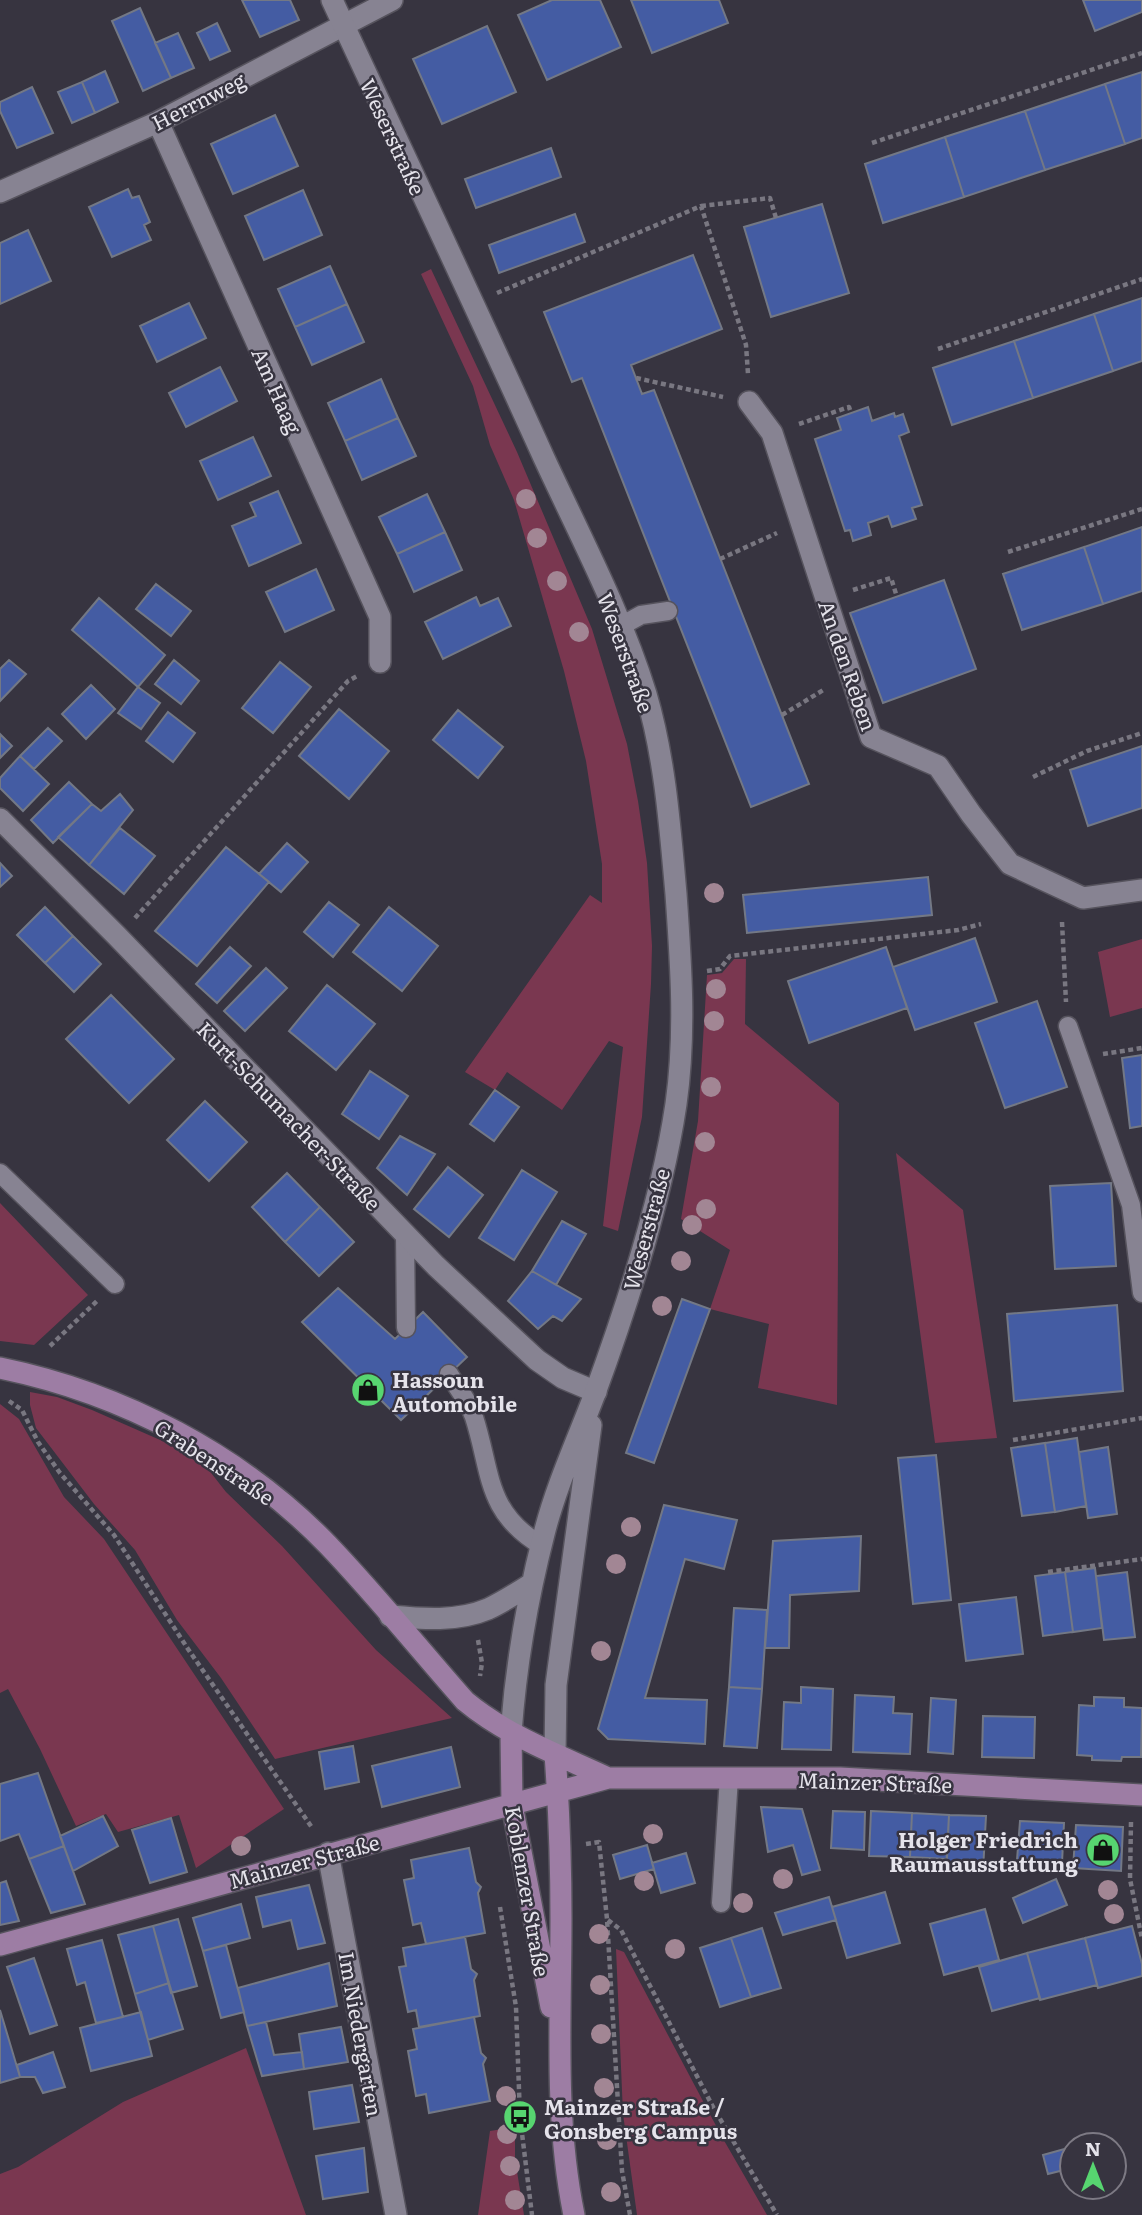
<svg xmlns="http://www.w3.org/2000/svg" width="1142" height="2215" viewBox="0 0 1142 2215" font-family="Literata,serif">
<rect width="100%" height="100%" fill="#373440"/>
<path fill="#7a3750" d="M431,269L517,452L592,629L627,744L638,801L647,863L652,946L651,984L642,1117L618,1231L603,1226L623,1047L609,1041L562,1110L507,1072L495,1090L465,1072L590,895L602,903V864L586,761L564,671L514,500L490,445L473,386L421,274Z
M1142,939V1008L1110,1017L1098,952Z
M734,959H746L745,1024L839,1103L837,1405L758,1388L769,1324L710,1309L730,1250L681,1219L698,1121L707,975L722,973Z
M896,1153L963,1210L997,1438L935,1443Z
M0,1203L88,1295L34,1345L0,1341Z
M30,1392L57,1397L92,1410L167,1443L208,1469L226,1492L282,1546L376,1650L452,1718L275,1759L221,1678L177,1620L135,1550L94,1504L36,1428L30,1405Z
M0,1404L19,1419L64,1497L104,1539L284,1809L196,1868L179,1815L118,1832L106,1814L76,1826L40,1749L8,1689L0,1693Z
M616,1949L624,1952L722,2137L767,2215H637L623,2114Z
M246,2048L306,2215H0V2174L18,2167L123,2102Z
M515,2127V2159L524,2215H478L490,2131Z"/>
<path fill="#445ca3" stroke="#737885" stroke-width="2" d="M242,0H290L299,20L260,37Z
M552,0H600L621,47L547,80L518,15Z
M631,0H719L728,23L652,53Z
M1083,0H1142V12L1095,31Z
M140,8L171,78L143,91L112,21Z
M217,23L230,51L210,60L197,33Z
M487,26L516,92L442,124L413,59Z
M178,33L194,68L171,78L155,43Z
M105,71L118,102L95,113L82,82Z
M1142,72V138L1125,144L1105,84Z
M82,82L95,113L72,123L58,92Z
M1105,84L1125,144L1045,170L1025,111Z
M32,87L53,133L17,148L0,111V102Z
M1025,111L1045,170L964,197L945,137Z
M275,115L298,166L233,194L211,144Z
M945,137L964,197L883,223L865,164Z
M551,148L561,177L476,208L465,179Z
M128,189L132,198L139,196L150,222L144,225L151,240L112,257L89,207Z
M303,190L322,235L264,260L245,216Z
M822,204L849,293L771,317L744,227Z
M575,214L585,242L499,273L489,245Z
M28,230L51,281L0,304V243Z
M693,255L722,329L631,365L642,394L654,390L809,784L751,807L582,378L572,382L544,312Z
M330,266L347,304L295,327L278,289Z
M1142,298V361L1113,371L1094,314Z
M189,303L206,338L157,362L140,326Z
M347,304L364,342L312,365L295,327Z
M1094,314L1113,371L1033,398L1014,341Z
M1014,341L1033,398L952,425L933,368Z
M220,367L237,401L186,427L169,393Z
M381,379L398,418L345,441L328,403Z
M868,407L872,421L894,413L895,417L903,414L909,432L899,436L922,505L912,508L916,519L892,527L888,516L868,523L871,535L853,541L850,530L845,531L815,439L841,430L837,418Z
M398,418L416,456L362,480L345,441Z
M253,437L271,476L218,500L200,461Z
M278,491L301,543L249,566L232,526L256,516L250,503Z
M427,494L445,532L397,554L379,517Z
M1142,527V591L1103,604L1084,547Z
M445,532L462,570L414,592L397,554Z
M1084,547L1103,604L1022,630L1003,574Z
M316,569L334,610L285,632L266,592Z
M944,580L976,669L883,703L850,613Z
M156,584L191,611L171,636L136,609Z
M476,597L480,606L498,598L511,626L443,659L425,622Z
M99,598L165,655L138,687L72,630Z
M9,660L26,674L0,701V669Z
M174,660L199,681L181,704L155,684Z
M280,662L311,687L273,733L242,708Z
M91,685L115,709L86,739L62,714Z
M138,687L160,703L141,729L118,713Z
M339,709L389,751L349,799L299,756Z
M458,710L503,747L478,778L433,740Z
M168,712L195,733L173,762L146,741Z
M48,728L62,741L34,769L20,756Z
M0,734L12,746L0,758Z
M1142,746V808L1088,826L1070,770Z
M20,756L49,784L23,811L0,788V778Z
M69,782L92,804L53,843L31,820Z
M120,794L133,810L89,865L58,837L92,804L101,811Z
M120,828L155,856L124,894L89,865Z
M287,843L308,862L281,892L259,874Z
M226,847L269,882L197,966L155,931Z
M0,863L12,876L0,887Z
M928,877L932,915L747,933L743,895Z
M329,902L359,925L333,957L304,932Z
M45,907L73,936L45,963L17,935Z
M389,907L438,946L402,991L353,952Z
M73,936L101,964L74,992L45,963Z
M975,938L997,1002L915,1030L893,967Z
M230,947L251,966L217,1003L196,984Z
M886,947L907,1008L809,1043L788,981Z
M266,968L287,988L245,1031L224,1011Z
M327,985L375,1024L336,1070L289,1031Z
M111,995L174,1059L129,1103L66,1039Z
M1037,1001L1067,1087L1005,1108L975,1023Z
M1142,1055V1126L1130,1128L1122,1058Z
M370,1071L408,1096L379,1139L342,1114Z
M495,1090L519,1107L494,1141L470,1124Z
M205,1101L247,1142L209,1181L167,1140Z
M400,1136L435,1154L407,1195L377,1168Z
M448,1167L483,1195L449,1237L414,1209Z
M522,1170L557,1192L514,1260L479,1238Z
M287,1173L320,1207L285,1242L252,1207Z
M1111,1183L1116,1266L1055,1269L1050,1186Z
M320,1207L354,1242L319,1276L285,1242Z
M562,1221L586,1234L556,1285L532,1271Z
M532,1271L581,1299L562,1321L553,1316L538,1329L508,1301Z
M338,1288L395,1339L423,1312L467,1357L401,1420L302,1322Z
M682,1299L710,1309L654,1463L626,1453Z
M1117,1305L1123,1391L1014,1401L1007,1314Z
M1077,1438L1086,1506L1055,1512L1045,1443Z
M1045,1443L1055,1512L1022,1516L1011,1448Z
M1108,1447L1117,1514L1088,1518L1079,1452Z
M936,1455L951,1600L913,1604L898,1458Z
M664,1505L737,1520L724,1569L685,1559L645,1698L707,1700L705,1744L608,1739L598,1729Z
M861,1536L859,1591L790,1595L789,1648H765L773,1541Z
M1095,1568L1102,1628L1073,1632L1065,1572Z
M1065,1572L1073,1632L1043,1636L1035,1576Z
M1127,1572L1135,1637L1104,1640L1096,1576Z
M1016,1597L1023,1654L966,1661L959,1604Z
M734,1608L767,1610L762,1689L729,1687Z
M729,1687L762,1689L757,1748L724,1746Z
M801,1687L833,1689L831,1750L782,1749L784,1702L801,1703Z
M855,1695L894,1697L893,1713L912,1714L910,1754L853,1752Z
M1094,1697L1124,1698V1707L1142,1708L1141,1757H1122L1121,1761L1092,1760V1756L1077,1755L1079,1705L1094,1706Z
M931,1698L956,1700L953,1754L928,1752Z
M983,1716L1035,1717L1034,1758L982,1757Z
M353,1746L359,1782L325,1789L319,1752Z
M451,1747L460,1787L382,1807L372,1766Z
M38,1773L64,1846L29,1859L19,1834L0,1841V1784Z
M761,1807L802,1809L820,1870L802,1875L793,1845L768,1852Z
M833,1811L865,1812L864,1850L831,1848Z
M871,1811L912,1813L910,1857L869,1856Z
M912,1813L949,1815L947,1859L910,1857Z
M949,1815L986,1816L983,1871L946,1870Z
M103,1816L118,1846L73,1871L60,1836Z
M171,1818L187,1872L150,1883L132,1830Z
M1020,1821L1064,1823L1062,1863L1017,1860Z
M1076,1825L1123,1827L1121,1871L1073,1868Z
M647,1845L654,1869L620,1879L613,1855Z
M64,1846L85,1904L51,1913L29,1859Z
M469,1848L476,1882L481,1887L478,1893L485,1933L426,1944L421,1923L413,1925L404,1880L414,1878L411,1860Z
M686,1853L695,1883L661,1893L652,1863Z
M1056,1879L1067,1905L1023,1923L1013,1898Z
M6,1881L19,1921L0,1925V1883Z
M309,1885L325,1943L298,1949L291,1920L263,1927L256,1897Z
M885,1892L900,1943L847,1958L832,1907Z
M829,1897L836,1920L783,1935L775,1913Z
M241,1904L250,1938L203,1951L193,1918Z
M985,1909L999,1960L944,1975L930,1924Z
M178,1919L197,1986L171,1993L153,1926Z
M153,1926L169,1983L135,1994L118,1935Z
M1132,1926L1142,1964V1976L1098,1988L1085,1938Z
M762,1928L781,1988L751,1997L731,1938Z
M465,1937L471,1969L477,1974L474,1980L480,2016L419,2027L416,2010L408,2012L399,1967L406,1966L403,1948Z
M731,1938L751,1997L720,2007L700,1948Z
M1085,1938L1097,1985L1040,2000L1027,1953Z
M102,1940L123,2017L96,2023L85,1982L77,1985L67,1949Z
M226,1945L244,2012L221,2018L203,1951Z
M1027,1953L1040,1998L992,2011L979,1967Z
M34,1958L57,2025L30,2034L7,1967Z
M329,1963L337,2006L247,2026L238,1988Z
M169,1983L183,2029L148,2040L135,1994Z
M0,2010L20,2077L0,2083Z
M141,2012L152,2056L91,2071L80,2028Z
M474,2017L481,2053L486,2058L483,2064L490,2101L429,2113L426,2094L416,2096L408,2051L417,2049L413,2029Z
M266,2022L274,2055L302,2052L304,2069L262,2076L247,2026Z
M341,2027L348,2062L304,2069L299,2034Z
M53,2052L65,2087L43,2093L35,2077H20L17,2065Z
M352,2085L359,2122L314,2129L309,2092Z
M364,2148L368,2192L323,2199L316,2156Z
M1068,2148L1072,2168L1048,2174L1043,2155Z"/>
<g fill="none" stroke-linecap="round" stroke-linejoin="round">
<g stroke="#56535d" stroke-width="21">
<path id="service" d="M621,626L641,615L668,611
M1068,1026L1131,1205L1142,1293
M0,1173L115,1284
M405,1234L406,1328
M449,1374C457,1387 469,1402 474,1417C492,1473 485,1512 542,1546
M721,1903L729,1777"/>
</g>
<g stroke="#56535d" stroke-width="24">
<path id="minor" d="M158,122L380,617V662
M0,192L158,122L392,0
M749,402L772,433L871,737L938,766L971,814L1010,864L1083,898L1142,890
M0,819L117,936L436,1266L537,1360L563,1378L596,1392
M328,1853L396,2215"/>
</g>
<g stroke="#56535d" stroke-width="24">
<path id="tertiary" d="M332,0C403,153 475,305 544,458C580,536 621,613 646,694C665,758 670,827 676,894C681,964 686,1034 676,1104C662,1199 627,1306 594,1396C577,1441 556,1486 544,1534C527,1600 516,1664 511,1733
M390,1616C423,1619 457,1622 488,1609C503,1602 517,1593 531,1584
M555,1754L556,1685L591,1425"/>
</g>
<g stroke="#56535d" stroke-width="24">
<path id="secondary" d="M0,1368C122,1393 241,1455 328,1545C376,1595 419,1649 465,1701C507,1736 559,1755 608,1778
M511,1733L512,1805L551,2007
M555,1754C559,1809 561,1864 561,1918C561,2017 554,2118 574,2215
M0,1945L608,1778H840L1142,1795"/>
</g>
<path stroke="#797781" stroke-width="4.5" stroke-dasharray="5 3.5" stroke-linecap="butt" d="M872,143L1142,53
M701,206L770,198L776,218
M497,293L701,206L746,345L748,374
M938,349L1142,279
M636,378L723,397
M799,424L849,407L851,413
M1008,552L1142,509
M720,559L777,533
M853,590L891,578L897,597
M782,715L825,689
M1033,777L1087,751L1142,733
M135,918L348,681L359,675
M1062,922L1066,1002
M707,971L720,969L730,956L958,930L981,924
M1103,1054L1142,1048
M50,1346L97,1301
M9,1401L22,1410L38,1442L60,1473L114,1535L188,1649L313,1829
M1013,1440L1142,1418
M1048,1572L1142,1559
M478,1640L482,1663L480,1676
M1131,1822L1130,1879L1142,1939
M586,1844L599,1842L607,1919L622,2171L630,2215
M500,1907L516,2007L520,2117L532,2215
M608,1920L621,1930L713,2107L777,2215"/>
<use href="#service" stroke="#878392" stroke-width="18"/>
<use href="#minor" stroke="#878392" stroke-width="21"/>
<use href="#tertiary" stroke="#878392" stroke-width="21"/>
<use href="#secondary" stroke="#9d7da4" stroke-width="21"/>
</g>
<g fill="#a28694">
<circle cx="526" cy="499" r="10"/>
<circle cx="537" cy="538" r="10"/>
<circle cx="557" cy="581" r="10"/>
<circle cx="579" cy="632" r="10"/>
<circle cx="714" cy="893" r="10"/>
<circle cx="716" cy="989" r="10"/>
<circle cx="714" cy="1021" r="10"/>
<circle cx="711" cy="1087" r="10"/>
<circle cx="705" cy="1142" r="10"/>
<circle cx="706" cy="1209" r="10"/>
<circle cx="692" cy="1225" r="10"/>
<circle cx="681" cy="1261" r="10"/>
<circle cx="662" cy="1306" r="10"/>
<circle cx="631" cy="1527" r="10"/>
<circle cx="616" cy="1564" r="10"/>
<circle cx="601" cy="1651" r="10"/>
<circle cx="653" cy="1834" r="10"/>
<circle cx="241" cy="1846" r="10"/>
<circle cx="783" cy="1879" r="10"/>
<circle cx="644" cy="1881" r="10"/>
<circle cx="1108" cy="1890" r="10"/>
<circle cx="743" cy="1903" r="10"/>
<circle cx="1114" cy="1914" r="10"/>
<circle cx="599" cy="1934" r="10"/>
<circle cx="675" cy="1949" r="10"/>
<circle cx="600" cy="1985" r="10"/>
<circle cx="601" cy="2034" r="10"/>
<circle cx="604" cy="2088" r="10"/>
<circle cx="506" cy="2096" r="10"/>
<circle cx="507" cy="2134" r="10"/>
<circle cx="607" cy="2140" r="10"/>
<circle cx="510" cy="2166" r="10"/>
<circle cx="611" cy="2192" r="10"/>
<circle cx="515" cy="2200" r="10"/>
</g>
<defs>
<g id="shop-disc" transform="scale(1.75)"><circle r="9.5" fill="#57d570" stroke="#373440"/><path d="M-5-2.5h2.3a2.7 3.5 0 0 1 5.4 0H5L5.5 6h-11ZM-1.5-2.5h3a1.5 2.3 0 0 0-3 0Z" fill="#111"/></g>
<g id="bus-disc" transform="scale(1.75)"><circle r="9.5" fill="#57d570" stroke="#373440"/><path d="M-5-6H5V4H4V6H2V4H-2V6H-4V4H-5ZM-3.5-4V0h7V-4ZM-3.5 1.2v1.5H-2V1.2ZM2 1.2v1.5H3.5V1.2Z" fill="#111"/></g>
</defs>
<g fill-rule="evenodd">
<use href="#shop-disc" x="368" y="1390"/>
<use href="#shop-disc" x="1103" y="1850"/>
<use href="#bus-disc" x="520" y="2117"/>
</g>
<g text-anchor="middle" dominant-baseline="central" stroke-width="5" stroke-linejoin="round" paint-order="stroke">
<g font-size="21" fill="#e5e3eb" stroke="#373440">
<text transform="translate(198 100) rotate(-27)">Herrnweg</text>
<text transform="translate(394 136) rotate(65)">Weserstraße</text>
<text transform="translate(278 390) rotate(66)">Am Haag</text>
<text transform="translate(627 652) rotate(70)">Weserstraße</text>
<text transform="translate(849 665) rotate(71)">An den Reben</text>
<text transform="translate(290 1115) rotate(46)">Kurt-Schumacher-Straße</text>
<text transform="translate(645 1229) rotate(-75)">Weserstraße</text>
<text transform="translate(215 1461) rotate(33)">Grabenstraße</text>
<text transform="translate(875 1781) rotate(2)">Mainzer Straße</text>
<text transform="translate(304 1860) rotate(-15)">Mainzer Straße</text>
<text transform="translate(529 1891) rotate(80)">Koblenzer Straße</text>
<text transform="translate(362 2034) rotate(80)">Im Niedergarten</text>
</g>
<g font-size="21" font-weight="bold" fill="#e5e3eb" stroke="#373440" text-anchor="start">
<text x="392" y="1378">Hassoun<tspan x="392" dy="24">Automobile</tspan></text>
<text x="1078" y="1838" text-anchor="end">Holger Friedrich<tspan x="1078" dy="24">Raumausstattung</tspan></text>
<text x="544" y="2105">Mainzer Straße /<tspan x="544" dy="24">Gonsberg Campus</tspan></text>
</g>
</g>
<g transform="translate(1093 2166)"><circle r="33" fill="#373440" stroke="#7d7a84" stroke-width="2"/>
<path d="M0-5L12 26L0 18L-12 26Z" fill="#57d570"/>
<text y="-10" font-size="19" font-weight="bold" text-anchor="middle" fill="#e5e3eb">N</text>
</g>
</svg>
